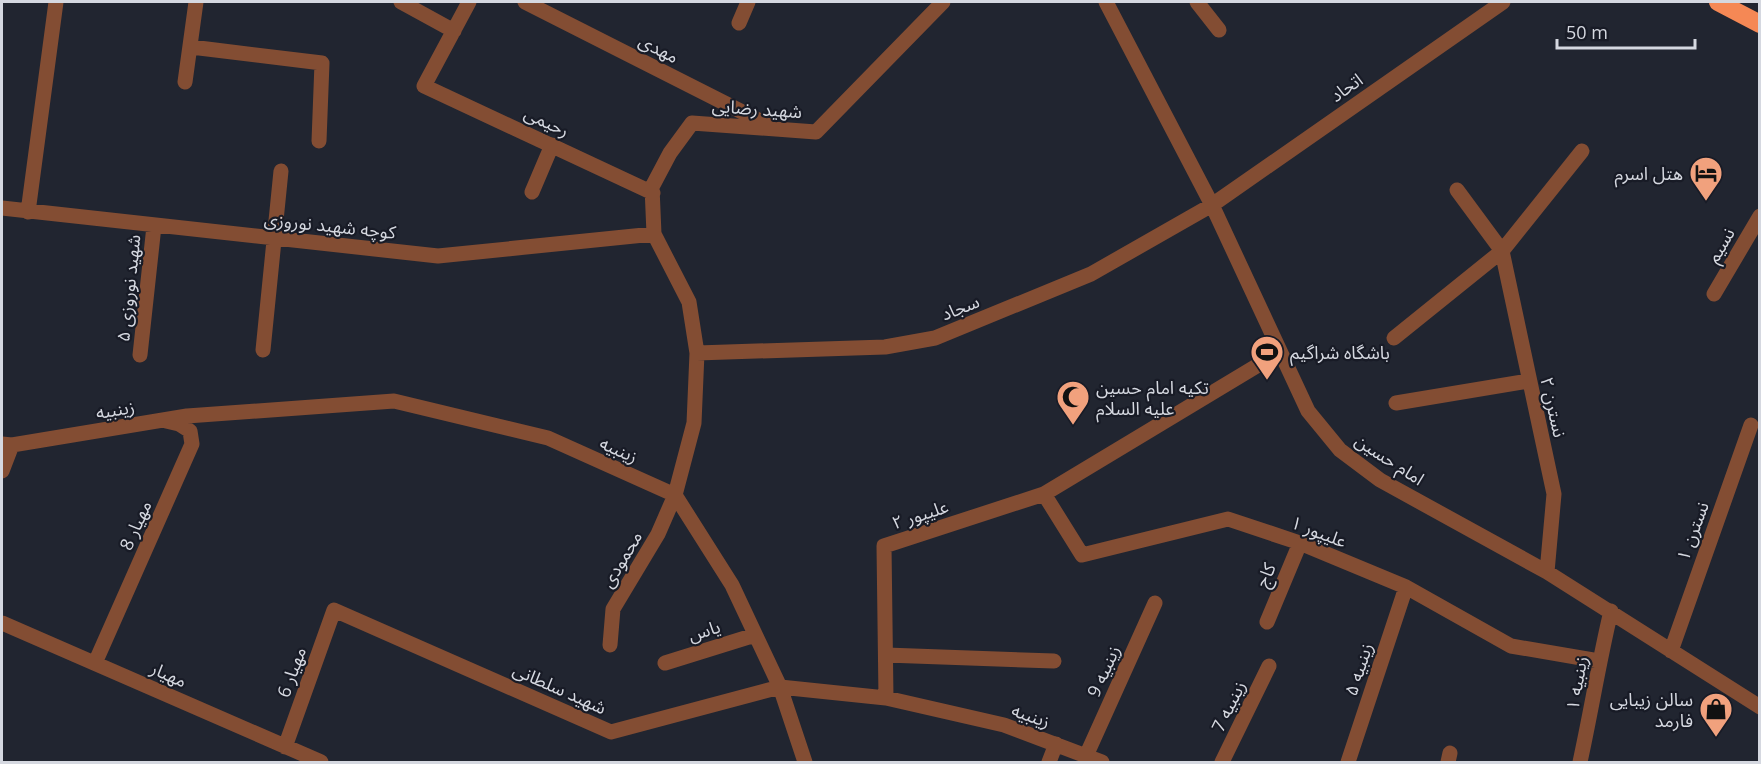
<svg xmlns="http://www.w3.org/2000/svg" width="1761" height="764" viewBox="0 0 1761 764" font-family="'Open Sans','Noto Sans Arabic',sans-serif">
<rect width="100%" height="100%" fill="#212530"/>
<g fill="none" stroke-linecap="round" stroke-linejoin="round">
<path stroke="#834d33" stroke-width="15" d="M401,2L454,31
M469,2L424,86L653,193
M525,2L768,125
M1106,2L1212,205L1308,411L1340,450L1380,480L1547,572L1760,707
M1197,2L1219,30
M739,23L748,2
M191,47L322,63L319,141
M185,82L196,2
M1457,190L1502,251L1554,494L1547,572
M532,192L552,145
M2,208L438,256L654,234
M28,212L56,2
M1714,294L1760,216
M1394,338L1502,251L1582,151
M263,350L281,171
M697,353L885,347L935,338L1091,274L1212,205L1503,2
M140,355L154,226
M1396,403L1528,381
M2,444L12,445L187,416L394,401L548,438L675,495L732,585L780,687L886,698L1004,725L1102,762
M2,471L12,445
M1044,494L1082,555L1228,519L1300,543L1406,587L1511,646L1599,661
M1267,622L1300,543
M2,623L321,762
M610,645L613,609L658,534L675,495L694,423L697,353L689,302L654,234L652,187L670,153L692,123L816,132L943,2
M1671,651L1751,425
M886,655L1054,661
M95,663L192,444L190,431L179,424L166,421
M665,663L755,635
M886,698L884,546L1044,494L1280,352
M285,747L334,610L611,732L780,687L805,762
M1086,756L1155,603
M1049,762L1056,744
M1222,762L1269,666
M1348,762L1406,587
M1448,762L1450,753
M1580,762C1591,712 1599,661 1611,611"/>
<path stroke="#f58855" stroke-width="18" d="M1718,2L1760,24"/>
</g>
<defs>
<g id="hotel-pin" transform="scale(1.725)"><path d="M0 17L-7.5 6A9.5 9.5 0 1 1 7.5 6Z" fill="#f1a17d" stroke="#181b26"/><path d="M-6-4.5h1.5V1H6V5H4.5V3h-9V5H-6ZM-4 0a1.8 1.8 0 1 1 3.6 0ZM.5 0V-2.5h3Q6-2.5 6 0Z" fill="#111"/></g>
<g id="stadium-pin" transform="scale(1.725)"><path d="M0 17L-7.5 6A9.5 9.5 0 1 1 7.5 6Z" fill="#f1a17d" stroke="#181b26"/><path d="M0-5a6.5 5 0 1 0 0 10a6.5 5 0 1 0 0-10ZM-3.5-1.8h7v3.6h-7Z" fill="#111"/></g>
<g id="mosque-pin" transform="scale(1.725)"><path d="M0 17L-7.5 6A9.5 9.5 0 1 1 7.5 6Z" fill="#f1a17d" stroke="#181b26"/><path d="M3.5-4.9A6 6 0 1 0 3.5 4.9A5 5 0 1 1 3.5-4.9Z" fill="#111"/></g>
<g id="shop-pin" transform="scale(1.725)"><path d="M0 17L-7.5 6A9.5 9.5 0 1 1 7.5 6Z" fill="#f1a17d" stroke="#181b26"/><path d="M-5-2.5h2.3a2.7 3.5 0 0 1 5.4 0H5L5.5 6h-11ZM-1.5-2.5h3a1.5 2.3 0 0 0-3 0Z" fill="#111"/></g>
</defs>
<g fill-rule="evenodd">
<use href="#hotel-pin" x="1706" y="173"/>
<use href="#stadium-pin" x="1267" y="352"/>
<use href="#mosque-pin" x="1073" y="397"/>
<use href="#shop-pin" x="1716" y="709"/>
</g>
<g text-anchor="middle" dominant-baseline="central" stroke-width="4.5" stroke-linejoin="round" paint-order="stroke">
<g font-size="18" fill="#d5d8e0" stroke="#181b26">
<text transform="translate(659 48) rotate(27)">مهدی</text>
<text transform="translate(1346 87) rotate(-35)">اتحاد</text>
<text transform="translate(757 108) rotate(4)">شهید رضایی</text>
<text transform="translate(547 121) rotate(25)">رحیمی</text>
<text transform="translate(330 225) rotate(6)">کوچه شهید نوروزی</text>
<text transform="translate(1720 245) rotate(-60)">نسیم</text>
<text transform="translate(128 288) rotate(-84)">شهید نوروزی ۵</text>
<text transform="translate(960 307) rotate(-22)">سجاد</text>
<text transform="translate(1554 407) rotate(77)">نسترن ۲</text>
<text transform="translate(115 409) rotate(-10)">زینبیه</text>
<text transform="translate(619 449) rotate(24)">زینبیه</text>
<text transform="translate(1390 459) rotate(33)">امام حسین</text>
<text transform="translate(920 514) rotate(-18)">علیپور ۲</text>
<text transform="translate(135 525) rotate(-66)">مهیار 8</text>
<text transform="translate(1319 531) rotate(21)">علیپور ۱</text>
<text transform="translate(1692 531) rotate(-70)">نسترن ۱</text>
<text transform="translate(621 559) rotate(-59)">محمودی</text>
<text transform="translate(1265 575) rotate(-67)">کاج</text>
<text transform="translate(704 630) rotate(-17)">یاس</text>
<text transform="translate(1358 669) rotate(-72)">زینبیه ۵</text>
<text transform="translate(1103 671) rotate(-66)">زینبیه 9</text>
<text transform="translate(291 672) rotate(-70)">مهیار 6</text>
<text transform="translate(169 674) rotate(24)">مهیار</text>
<text transform="translate(1576 683) rotate(-80)">زینبیه ۱</text>
<text transform="translate(560 688) rotate(24)">شهید سلطانی</text>
<text transform="translate(1228 706) rotate(-64)">زینبیه 7</text>
<text transform="translate(1031 715) rotate(19)">زینبیه</text>
</g>
<g font-size="18" fill="#d5d8e0" stroke="#181b26" text-anchor="end">
<text x="1683" y="173">هتل اسرم</text>
<text x="1290" y="352" text-anchor="start">باشگاه شراگیم</text>
<text x="1096" y="387" text-anchor="start">تکیه امام حسین<tspan x="1096" dy="21">علیه السلام</tspan></text>
<text x="1693" y="699">سالن زیبایی<tspan x="1693" dy="21">فارمد</tspan></text>
</g>
</g>
<rect width="1761" height="764" fill="none" stroke="#d5d8e0" stroke-width="6"/>
<path d="M1557 39v9h138v-9" fill="none" stroke="#d5d8e0" stroke-width="3"/>
<text x="1566" y="39" font-size="18" fill="#d5d8e0" stroke="#181b26" stroke-width="4.5" paint-order="stroke">50 m</text>
</svg>
